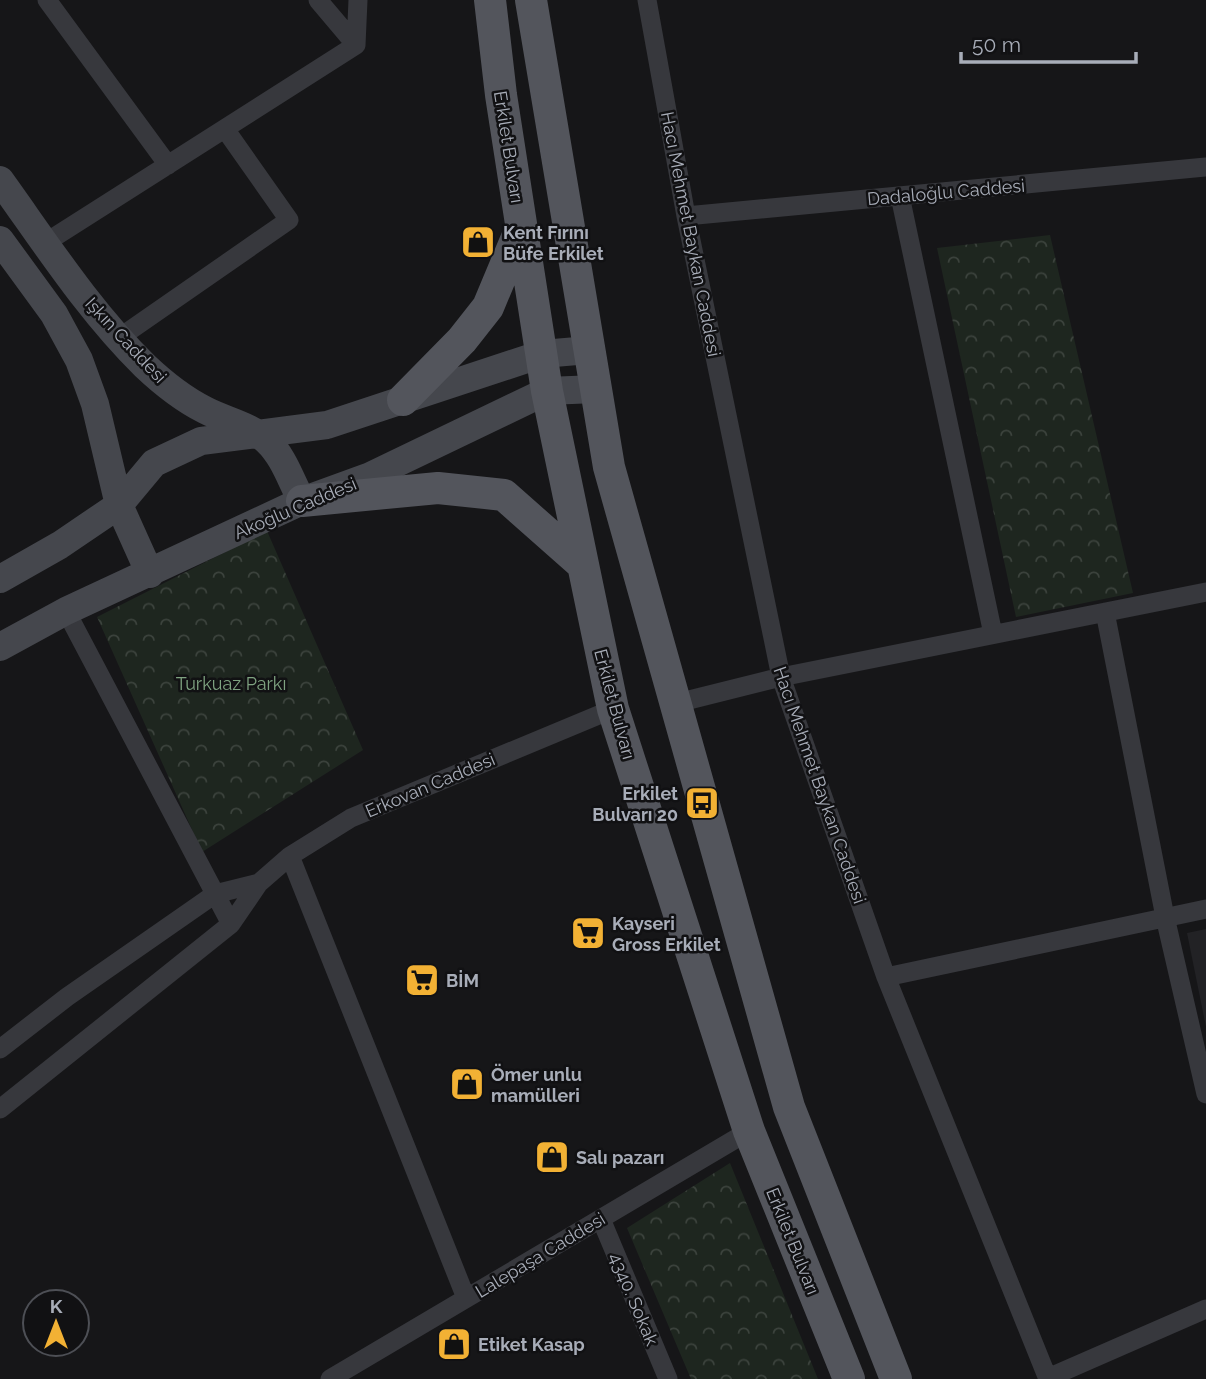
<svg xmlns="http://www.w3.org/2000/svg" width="1206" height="1379" viewBox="0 0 1206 1379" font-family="Raleway,sans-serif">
<defs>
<pattern id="forest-crowns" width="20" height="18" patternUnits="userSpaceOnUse" patternTransform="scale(1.75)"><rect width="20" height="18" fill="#1e261f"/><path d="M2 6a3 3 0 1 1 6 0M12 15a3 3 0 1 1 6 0" fill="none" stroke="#3c433d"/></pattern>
</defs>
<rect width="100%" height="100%" fill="#161618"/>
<path fill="#222225" d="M1206,929V1027L1187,933Z"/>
<path fill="url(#forest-crowns)" d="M1050,235L1133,593L1016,617L937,248Z
M267,531L363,750L202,852L97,617Z
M730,1163L818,1379H691L627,1228Z"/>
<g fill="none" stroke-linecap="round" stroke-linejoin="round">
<path stroke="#37383d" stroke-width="19" d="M47,0L168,165
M318,0L356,45
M647,0L686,216L781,677L886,977L1048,1379
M356,45L358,0
M900,196L993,634
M686,216L1206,167
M45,243L356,45
M119,338L289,220L225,129
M66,611L231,924
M1105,612L1165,917L1206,1094
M673,704L781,677L1206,592
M290,856L466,1298
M886,977L1206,909
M0,1049L67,997L215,894L259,883
M0,1109L231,924L259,883L290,856L351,818L613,709
M601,1219L668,1379
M1048,1378L1206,1309
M330,1379L749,1131"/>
<path stroke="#45474d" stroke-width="28" d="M0,180C46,244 89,311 145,366C163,383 183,399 205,410C226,421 250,425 267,441C284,457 291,481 302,501
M0,240L54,314L79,360L95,404L119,505L150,574
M0,579L60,545L119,505L154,463L201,441L327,425L542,354L589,350
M0,647L66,611L302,501L368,477L547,391L596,389"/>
<path stroke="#53555c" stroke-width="32" d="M490,0L501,95L547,391L613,709L749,1131L849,1379
M531,0L609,467L789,1107L896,1379
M403,400L462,340L488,307L521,228
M302,501L438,488L504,495L582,564"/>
</g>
<defs>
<g id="shop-square" transform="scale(1.75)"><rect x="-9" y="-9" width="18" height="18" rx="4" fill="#f2b134" stroke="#111113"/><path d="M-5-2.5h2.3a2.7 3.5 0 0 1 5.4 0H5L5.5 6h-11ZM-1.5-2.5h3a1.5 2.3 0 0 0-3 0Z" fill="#111"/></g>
<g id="bus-square" transform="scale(1.75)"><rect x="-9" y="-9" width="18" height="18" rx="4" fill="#f2b134" stroke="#111113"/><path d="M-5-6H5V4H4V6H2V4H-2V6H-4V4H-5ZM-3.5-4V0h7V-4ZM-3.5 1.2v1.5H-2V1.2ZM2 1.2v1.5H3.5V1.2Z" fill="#111"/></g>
<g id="supermarket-square" transform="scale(1.75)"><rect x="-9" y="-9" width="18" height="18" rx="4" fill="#f2b134" stroke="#111113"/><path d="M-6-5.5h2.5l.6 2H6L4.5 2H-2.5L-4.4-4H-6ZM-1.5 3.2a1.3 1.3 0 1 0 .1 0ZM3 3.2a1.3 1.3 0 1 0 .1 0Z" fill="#111"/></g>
</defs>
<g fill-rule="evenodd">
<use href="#shop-square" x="478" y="242"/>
<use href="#bus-square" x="702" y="803"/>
<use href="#supermarket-square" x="588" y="933"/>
<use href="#supermarket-square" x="422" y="980"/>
<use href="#shop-square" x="467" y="1084"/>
<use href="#shop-square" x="552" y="1157"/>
<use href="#shop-square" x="454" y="1344"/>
</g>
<g text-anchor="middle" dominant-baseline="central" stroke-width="5" stroke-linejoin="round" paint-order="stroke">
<g font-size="18" fill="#a8adb8" stroke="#111113">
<text transform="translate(509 147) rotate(81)">Erkilet Bulvarı</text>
<text transform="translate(946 192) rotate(-5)">Dadaloğlu Caddesi</text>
<text transform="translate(691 234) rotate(79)">Hacı Mehmet Baykan Caddesi</text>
<text transform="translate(126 340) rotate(47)">Işkın Caddesi</text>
<text transform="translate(295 508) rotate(-23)">Akoğlu Caddesi</text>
<text transform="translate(615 704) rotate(75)">Erkilet Bulvarı</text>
<text transform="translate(430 785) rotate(-23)">Erkovan Caddesi</text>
<text transform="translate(820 785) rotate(71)">Hacı Mehmet Baykan Caddesi</text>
<text transform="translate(793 1241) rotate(68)">Erkilet Bulvarı</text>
<text transform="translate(540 1255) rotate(-31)">Lalepaşa Caddesi</text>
<text transform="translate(634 1299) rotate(67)">4340. Sokak</text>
</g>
<g font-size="18" font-weight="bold" fill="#a8adb8" stroke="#111113" text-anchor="start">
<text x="503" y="232">Kent Fırını<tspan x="503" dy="21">Büfe Erkilet</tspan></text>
<text x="678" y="793" text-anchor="end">Erkilet<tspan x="678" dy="21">Bulvarı 20</tspan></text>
<text x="612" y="923">Kayseri<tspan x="612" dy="21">Gross Erkilet</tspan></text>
<text x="446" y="980">BİM</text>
<text x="491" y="1074">Ömer unlu<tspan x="491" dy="21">mamülleri</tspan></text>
<text x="576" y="1157">Salı pazarı</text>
<text x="478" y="1344">Etiket Kasap</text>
</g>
<g font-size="18" fill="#7fa381" stroke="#111113">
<text x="231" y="683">Turkuaz Parkı</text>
</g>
</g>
<g transform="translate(56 1323)"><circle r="33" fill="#111113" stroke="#4d4f55" stroke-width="2"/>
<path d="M0-5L12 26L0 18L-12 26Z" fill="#f2b134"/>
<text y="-10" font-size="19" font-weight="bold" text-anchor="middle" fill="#a8adb8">K</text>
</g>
<path d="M961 52v10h175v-10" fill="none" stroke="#a8adb8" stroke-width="3.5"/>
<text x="972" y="52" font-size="21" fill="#a8adb8" stroke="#111113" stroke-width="5" paint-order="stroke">50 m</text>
</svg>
